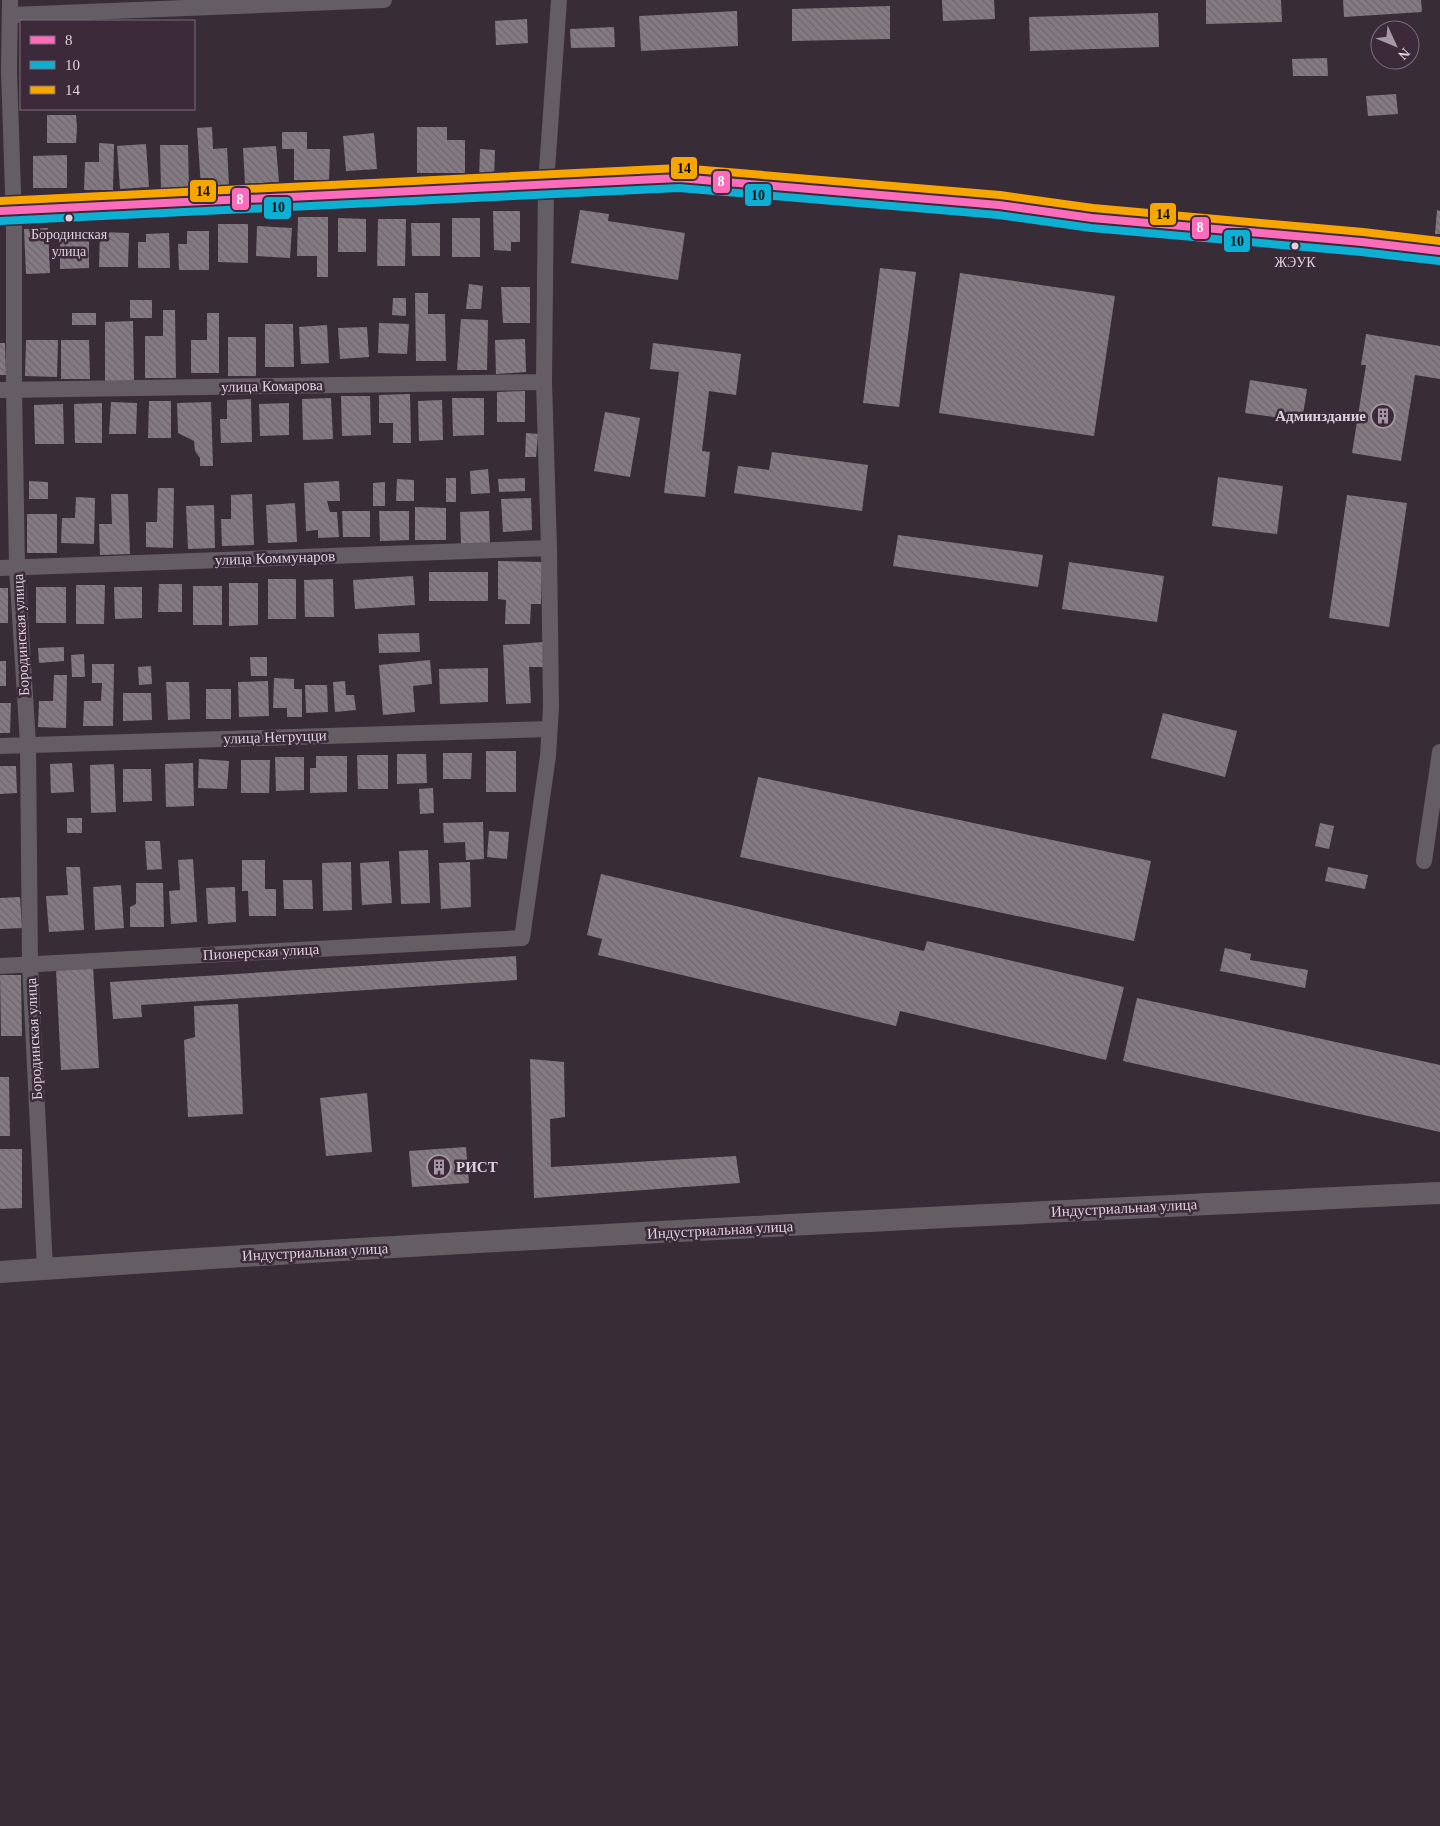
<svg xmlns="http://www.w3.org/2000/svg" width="1440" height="1826" viewBox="0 0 1440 1826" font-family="'Times New Roman',serif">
<defs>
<pattern id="building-back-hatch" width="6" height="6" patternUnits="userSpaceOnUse" patternTransform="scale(1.25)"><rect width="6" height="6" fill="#847b82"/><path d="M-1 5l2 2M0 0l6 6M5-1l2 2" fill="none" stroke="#6d666c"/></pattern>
</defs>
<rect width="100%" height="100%" fill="#382d36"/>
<path fill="url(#building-back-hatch)" d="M942,0H994L995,19L943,21Z
M1206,0H1281L1282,22L1206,24Z
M1343,0H1421L1422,12L1344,17Z
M890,6V39L792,41V9Z
M737,11L738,46L641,51L639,16Z
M1158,13L1159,47L1030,51L1029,17Z
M527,19L528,43L496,45L495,21Z
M614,27L615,47L571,48L570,29Z
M1327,58L1328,76H1293L1292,59Z
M1396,94L1398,114L1368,116L1366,96Z
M47,115H76L77,128L76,143H47Z
M212,127L213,149L227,148L229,185L201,187L197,128Z
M417,127H447V140H465V173H417Z
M282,132H307V149H330L329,180H294V149H282Z
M374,133L377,169L346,171L343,136Z
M99,143L114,144L113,190H84L85,162H99Z
M146,144L149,187L120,189L117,146Z
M160,145H188L189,189L161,190Z
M276,146L279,182L245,184L243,148Z
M480,149L495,150L494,178H479Z
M67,155V188H33V156Z
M580,210L609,214L608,221L685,233L678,280L571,263Z
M1437,210L1440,211V234H1435Z
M493,211H520V242H511V251L494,250Z
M298,217H328V277H317V256H297Z
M338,218L366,219V252H338Z
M452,218H480V257H452Z
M378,219H406L405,266H377Z
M411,223H440V256H412Z
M218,224H248V263L218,262Z
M257,226L292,228L290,258L256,256Z
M48,228L50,273L26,274L24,229Z
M187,231H209V270H179L178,244H187Z
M100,232L129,233L128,267H99Z
M169,233L170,268H138V242H146V234Z
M60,234H89V268L60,269Z
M880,268L916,272L899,407L863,403Z
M960,273L1115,296L1094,436L939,413Z
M469,284L483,286L481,309H466Z
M501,287H530V323H503Z
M415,293H428V314H445L446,361H416Z
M393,298H406V316L392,315Z
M130,300H152V318H130Z
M163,310H175L176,378H145V336H163Z
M72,313H96V325H72Z
M207,313H219V373H191V340H207Z
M461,319L488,320L487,370H457Z
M133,321L134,381L105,382V322Z
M379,323L409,324L407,354L378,353Z
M265,324H293L294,367H265Z
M327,325L329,363L301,364L299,327Z
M367,327L369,357L340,359L338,328Z
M1366,334L1440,346V379L1415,375L1401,461L1352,453L1366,365H1361Z
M228,337H256V376H228Z
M525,339L526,372L496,374L495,340Z
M26,340H58L57,377L25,376Z
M61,340H89L90,379H61Z
M0,343H5L6,375H0Z
M653,343L741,354L736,395L709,391L702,451L710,452L705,497L664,493L679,372L650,369Z
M1250,380L1307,389L1302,421L1245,413Z
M525,391V422H497V392Z
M410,394L411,443H393V423H379V395Z
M341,396H370L371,435L342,436Z
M331,398L333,439L303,440L302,399Z
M452,398H484V435L453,436Z
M251,399L252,442L221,443L220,419H227V400Z
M442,400L443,440L419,441L418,401Z
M149,401H171V438H148Z
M111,402L137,403L136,434H109Z
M211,402L213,466H200V458L195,451L194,441L178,433L177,403Z
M102,403V443H75L74,404Z
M289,403V435L260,436L259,404Z
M63,404L64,444H35L34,405Z
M605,412L640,418L630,477L594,471Z
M526,433L538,434L536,457H525Z
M772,452L868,465L862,511L734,493L738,466L769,470Z
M488,469L490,493L471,494L470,471Z
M1218,477L1283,486L1277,534L1212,526Z
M446,478H456V502H446Z
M525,478V491L499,492L498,479Z
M397,479L414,480V501H396Z
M29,481L48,482V499H29Z
M339,481L340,501H327L330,512H337L339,537L318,538V530L306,531L304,483Z
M385,482V506H373V483Z
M158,488H174L173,548L146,547V522H157Z
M111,494H128L130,554L100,555L99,524H112Z
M252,494L254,545L222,546L221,519H231V495Z
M1347,495L1407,503L1389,627L1329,618Z
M76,497L95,498L94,544L61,543L62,518H75Z
M531,498L532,530L503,532L501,499Z
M295,503L297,542L268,543L266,505Z
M214,505L215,548L188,549L186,506Z
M415,507L446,508V540H415Z
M342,511H370V537H343Z
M379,511H409V540L380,541Z
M489,511L490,543L461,544L460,512Z
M27,514H57V553H27Z
M898,535L1043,555L1038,587L893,566Z
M498,561L542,562L541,604H531L530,624H505L506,600L498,599Z
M1069,562L1164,576L1157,622L1062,609Z
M429,572H488V601H429Z
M413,576L415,605L355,609L353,580Z
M268,579H296V619H268Z
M333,579L334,617H305L304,580Z
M229,583H258V625L229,626Z
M159,584H182V612H158Z
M76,585H105L104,624H76Z
M193,586H222V625H193Z
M36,587H66V623H36Z
M114,587H142V618L115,619Z
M0,588H8V623H0Z
M419,633L420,652L379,653L378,634Z
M543,642L544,667H529L531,703L506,704L503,645Z
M64,647V661L39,663L38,648Z
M84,654L85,677H72L71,655Z
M250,657H267V676H251Z
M430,660L432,684L413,686L415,712L383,715L379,665Z
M0,661H6V686H0Z
M92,664H114L113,726H83L84,701H101L102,683H92Z
M151,666L152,684L139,685L138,667Z
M488,668V702L440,704L439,669Z
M54,675H67L66,728L38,727L39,701H53Z
M274,678L294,679V689H302V717H287V708H273Z
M268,681L269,716L239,717L238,682Z
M345,681L346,695H354L356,710L335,712L333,682Z
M166,682H189L190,719L168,720Z
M305,685H327L328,712L306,713Z
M206,689H231V719H206Z
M123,693H151L152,720L123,721Z
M0,703H11L10,733H0Z
M1163,713L1237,731L1225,777L1151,758Z
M486,751H516V792H486Z
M443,753H472L471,779H443Z
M397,754H426L427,783L397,784Z
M357,755H388V789H358Z
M316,756H347V792L310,793V768H316Z
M275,757H304V790L276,791Z
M199,759L229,761L227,789L198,788Z
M241,760H270L269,793H241Z
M72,763L74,792L51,793L50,764Z
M193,763L194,806L166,807L165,764Z
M114,764L116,812L91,813L90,765Z
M0,766H16L17,793L0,794Z
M123,769H151L152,801L123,802Z
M758,777L1151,861L1134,941L740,857Z
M433,788L434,813L420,814L419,789Z
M67,818H82V833H67Z
M483,822L484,859L466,860L465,842L444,843L443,823Z
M1320,823L1334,826L1329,849L1315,846Z
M489,831L509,832L507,859L487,857Z
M145,841H160L162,869L147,870Z
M428,850L430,903L401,904L399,851Z
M193,859L197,922L171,924L169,891L180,890L178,860Z
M242,860H265V889H276V916H249L248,891H242Z
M389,861L392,903L362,905L360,863Z
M351,862L352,910L323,911L322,863Z
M470,862L471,907L441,909L439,863Z
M66,867H80L84,930L49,932L46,896L68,895Z
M1328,867L1368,875L1365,889L1325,881Z
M601,874L924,951L927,941L1124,987L1106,1060L900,1011L896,1026L598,955L602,939L587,935Z
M283,880H312L313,909H284Z
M136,883H163L164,927H130V907L136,904Z
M121,885L124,928L95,930L93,887Z
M235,887L236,922L208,924L206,888Z
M20,897L22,928L0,929V898Z
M1225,948L1251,954L1250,960L1308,970L1305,988L1220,971Z
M516,956L517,980L141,1005L142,1017L113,1019L110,982Z
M93,966L99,1068L61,1070L56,969Z
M0,975H21L22,1036H1Z
M1137,998L1440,1065V1132L1123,1061Z
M238,1004L243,1114L188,1117L184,1040L195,1037L194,1006Z
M530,1059L564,1062L565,1117L550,1119L551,1167L736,1156L740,1183L534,1198Z
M0,1077H9L10,1136H0Z
M367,1093L372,1152L326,1156L320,1098Z
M466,1147L469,1183L412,1187L409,1151Z
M0,1149H22V1208L0,1209Z"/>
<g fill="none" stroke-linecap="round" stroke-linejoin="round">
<path stroke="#655d64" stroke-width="16" d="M10,0L9,71L14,222V389L17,567L28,744L30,965L45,1269
M11,15L384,0
M0,211L679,178L999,205L1092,218L1362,242L1440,251
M0,390L544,382
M0,568L549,548
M0,746L549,729
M1424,861L1440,752
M0,966L522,938L548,756L551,707L549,548L544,382L546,184L559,0"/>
<path stroke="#655d64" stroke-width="22" d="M0,1272C479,1239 960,1216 1440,1193"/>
<g stroke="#3c2939" stroke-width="11">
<path id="bus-1" d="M0,211L679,178L999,205L1092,218L1362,242L1440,251"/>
</g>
<g stroke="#3c2939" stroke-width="11">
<path id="bus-2" d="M0,221L679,188L998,215L1091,228L1361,252L1439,261"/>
</g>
<g stroke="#3c2939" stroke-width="11">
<path id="bus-3" d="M0,201L680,168L1000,195L1093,208L1363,232L1440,241"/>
</g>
<use href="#bus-1" stroke="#fb6dba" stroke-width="8"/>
<use href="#bus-2" stroke="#0dafd3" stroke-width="8"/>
<use href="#bus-3" stroke="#f7a600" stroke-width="8"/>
</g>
<defs>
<g id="building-ring" transform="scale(1.25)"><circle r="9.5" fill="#3c2939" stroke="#a498a2" stroke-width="1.5"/><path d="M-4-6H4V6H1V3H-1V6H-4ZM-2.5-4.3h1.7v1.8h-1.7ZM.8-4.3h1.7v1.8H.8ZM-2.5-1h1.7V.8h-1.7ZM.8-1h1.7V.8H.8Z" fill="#a498a2"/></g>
</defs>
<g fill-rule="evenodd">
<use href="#building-ring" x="1383" y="416"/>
<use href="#building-ring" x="439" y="1167"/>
</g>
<g fill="#ded2dc" stroke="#3c2939" stroke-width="2">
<circle cx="69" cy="218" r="4.5"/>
<circle cx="1295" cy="246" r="4.5"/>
</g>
<g text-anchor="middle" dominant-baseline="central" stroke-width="5" stroke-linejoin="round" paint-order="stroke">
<g font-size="14" fill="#ded2dc" stroke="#3c2939">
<text x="69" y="234">Бородинская<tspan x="69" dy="17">улица</tspan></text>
<text x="1295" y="262">ЖЭУК</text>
</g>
<g font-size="15" fill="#ded2dc" stroke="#3c2939">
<text transform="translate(272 386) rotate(-1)">улица Комарова</text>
<text transform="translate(275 558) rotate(-2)">улица Коммунаров</text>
<text transform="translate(21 635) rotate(-93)">Бородинская улица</text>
<text transform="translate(275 737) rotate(-2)">улица Негруцци</text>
<text transform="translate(261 952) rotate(-3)">Пионерская улица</text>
<text transform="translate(34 1039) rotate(-93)">Бородинская улица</text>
<text transform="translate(1124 1208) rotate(-3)">Индустриальная улица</text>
<text transform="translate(720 1230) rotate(-3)">Индустриальная улица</text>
<text transform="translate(315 1252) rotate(-3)">Индустриальная улица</text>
</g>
<g font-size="15" font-weight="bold" fill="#ded2dc" stroke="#3c2939" text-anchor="end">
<text x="1366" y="416">Админздание</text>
<text x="456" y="1167" text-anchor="start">РИСТ</text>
</g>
</g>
<g stroke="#3c2939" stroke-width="2">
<rect x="670" y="156" width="28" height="24" rx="5" fill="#f7a600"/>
<rect x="712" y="170" width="19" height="24" rx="5" fill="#fb6dba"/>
<rect x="189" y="179" width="28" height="24" rx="5" fill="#f7a600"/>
<rect x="744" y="183" width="28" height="24" rx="5" fill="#0dafd3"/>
<rect x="231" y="187" width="19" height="24" rx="5" fill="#fb6dba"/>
<rect x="263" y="196" width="29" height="24" rx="5" fill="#0dafd3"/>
<rect x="1149" y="202" width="28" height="24" rx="5" fill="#f7a600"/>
<rect x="1191" y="216" width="19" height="24" rx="5" fill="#fb6dba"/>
<rect x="1223" y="229" width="28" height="24" rx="5" fill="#0dafd3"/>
</g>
<g font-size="14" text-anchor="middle" font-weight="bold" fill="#fff">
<text x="721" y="186">8</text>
<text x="240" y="204">8</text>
<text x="1200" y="232">8</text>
</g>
<g font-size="14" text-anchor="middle" font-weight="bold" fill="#111">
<text x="684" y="173">14</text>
<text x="203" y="196">14</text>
<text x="758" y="200">10</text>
<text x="278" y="212">10</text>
<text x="1163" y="219">14</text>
<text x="1237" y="246">10</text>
</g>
<rect x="20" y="20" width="175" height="90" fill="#3c2939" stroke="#7d6d7a"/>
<rect x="30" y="36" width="25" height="8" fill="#fb6dba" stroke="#7d6d7a"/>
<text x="65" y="45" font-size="15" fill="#ded2dc">8</text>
<rect x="30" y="61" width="25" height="8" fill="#0dafd3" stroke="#7d6d7a"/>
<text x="65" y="70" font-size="15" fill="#ded2dc">10</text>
<rect x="30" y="86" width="25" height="8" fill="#f7a600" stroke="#7d6d7a"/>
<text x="65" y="95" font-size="15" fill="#ded2dc">14</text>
<g transform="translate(1395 45) rotate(134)"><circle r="24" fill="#3c2939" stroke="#7d6d7a"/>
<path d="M0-4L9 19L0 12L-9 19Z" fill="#a498a2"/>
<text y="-8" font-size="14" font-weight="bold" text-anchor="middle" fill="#ded2dc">N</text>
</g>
</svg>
